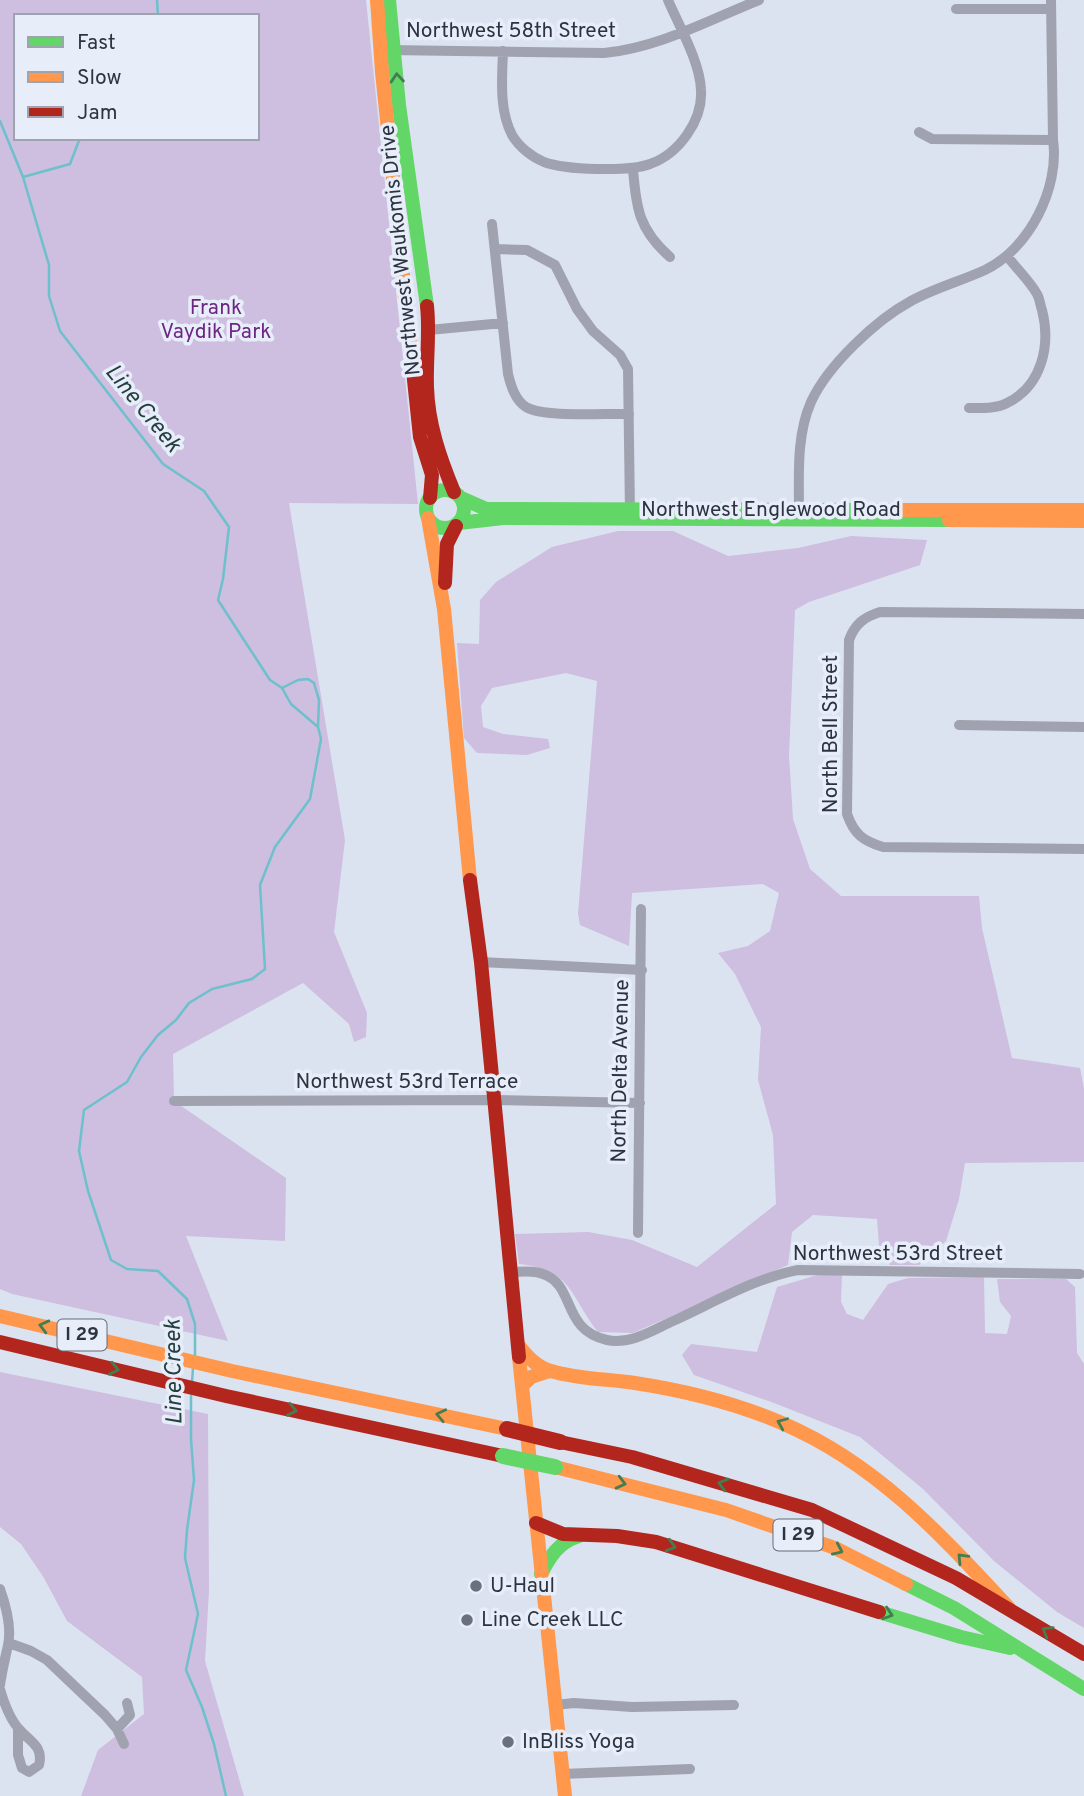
<svg xmlns="http://www.w3.org/2000/svg" width="1084" height="1796" viewBox="0 0 1084 1796" font-family="Overpass,sans-serif">
<rect width="100%" height="100%" fill="#dbe3f1"/>
<path fill="#cebedf" fill-rule="evenodd" d="M0,0H366L418,504L289,503L345,840L334,932L367,1013L366,1037L354,1042L349,1024L303,983L173,1054L174,1101L286,1178L285,1241L186,1236L228,1341L12,1294L0,1289ZM16,16H257V138H16Z
M618,531H673L728,556L798,548L851,536L927,540L920,565L809,602L795,610L789,755L793,819L810,869L841,896H979L982,928L1012,1058L1080,1068L1084,1089V1162L965,1163L959,1199L946,1241L919,1265H890L879,1246L877,1219L813,1215L792,1232L788,1265L633,1333L598,1332C569,1295 573,1270 519,1264L515,1234L588,1232L632,1240L697,1267L776,1204L773,1135L758,1080L761,1027L735,974L718,953L748,946L770,931L779,893L763,884L632,893L629,946L580,925L578,914L597,681L566,673L492,688L481,706L483,727L503,734L548,739L550,748L527,755L477,753L464,738L457,643L479,644L480,600L496,582L552,547Z
M821,1274H842L841,1302L847,1314L863,1320L888,1284L908,1278L984,1277L985,1333L1007,1334L1011,1316L1000,1302L997,1279H1066L1075,1287L1077,1353L1084,1364V1628L1057,1612L994,1561L923,1489L860,1437L774,1403L694,1375L682,1355L691,1344L757,1352L777,1287Z
M0,1372L208,1414L209,1591L205,1661L244,1796H81L98,1750L144,1714L142,1677L67,1621L44,1578L21,1544L0,1527Z"/>
<g fill="none" stroke-linecap="round" stroke-linejoin="round">
<path stroke="#6dc0cc" stroke-width="2.5" d="M157,0L158,16
M0,121L23,177L49,265V296L60,331L163,464L204,491L229,527L223,579L218,600L270,680L282,688L291,704L318,727L321,739L310,799L275,847L260,885L265,969L252,979L212,989L189,1003L176,1020L158,1035L141,1057L127,1082L84,1110L79,1151L88,1191L111,1260L127,1269L158,1271L187,1299L195,1324V1355
M23,177L70,164L80,138
M282,688L298,680L308,679L314,683L319,700L318,727
M192,1382L193,1368
M191,1396V1439L194,1480L187,1530L185,1558L198,1614L186,1670L202,1707L214,1744L226,1796"/>
<path stroke="#a1a2af" stroke-width="10" d="M956,9H1051
M388,50L604,53C658,48 709,20 759,0
M503,51C502,79 499,110 512,135C519,147 532,157 544,162C565,170 629,172 650,164C679,154 703,120 701,90C700,62 679,26 668,0
M919,132L932,139L1053,140
M633,169C636,208 639,230 670,257
M492,224L508,374C511,386 515,400 526,407C544,418 606,413 629,414
M495,249L527,250L555,265L577,309L593,331L620,355L628,369L630,513
M429,330L503,323
M969,408C981,408 996,409 1007,403C1042,386 1051,345 1042,310C1040,305 1040,299 1037,294C1030,281 1016,268 1007,256
M799,513C799,477 796,436 811,402C828,365 876,320 911,301C935,288 961,281 985,270C1029,249 1060,188 1053,140L1051,0
M1084,614L880,612C864,617 855,624 849,640L847,814C854,834 863,841 883,847L1084,849
M959,725L1084,727
M481,962L642,970
M174,1101L495,1100L640,1103
M638,1233L641,909
M511,1272C522,1272 533,1270 543,1274C576,1285 561,1330 607,1340C630,1345 653,1330 673,1321C713,1303 755,1278 798,1270L1080,1274
M0,1589C6,1606 12,1627 8,1645C5,1659 2,1671 0,1685
M9,1643L31,1651L47,1660L105,1715L117,1729L124,1744
M0,1689C4,1703 9,1718 19,1729C29,1741 44,1746 39,1765L29,1772L22,1768L18,1755V1729
M555,1705L574,1703L632,1707L734,1705
M117,1729L130,1715L127,1703
M562,1774L690,1769"/>
<path stroke="#63d668" stroke-width="14" d="M389,0L399,105L427,306
M426 509a19 19 0 1 1 38 0a19 19 0 1 1-38 0Z
M461,498L486,509L877,510
M459,523L503,518L949,520
M541,1574C550,1556 559,1542 579,1536
M906,1584L954,1608L1084,1689
M879,1612L961,1637L1010,1648"/>
<path stroke="#ff974d" stroke-width="14" d="M377,0L382,72L412,361
M877,510H1084
M428,518L444,609L470,880
M949,520L1084,521
M0,1316L232,1371L507,1429
M518,1345C527,1356 536,1367 551,1371C577,1379 608,1379 635,1383C687,1391 736,1403 784,1424C877,1464 942,1536 1009,1608
M519,1357L565,1796
M522,1386L531,1377L549,1371
M555,1467L726,1510L835,1548L906,1584"/>
<path stroke="#b3261e" stroke-width="14" d="M427,306C430,333 426,360 427,387C428,424 440,458 454,492
M412,361L420,437L432,475L430,498
M445,583L447,544L456,526
M470,880L481,962L519,1357
M0,1342L226,1396L503,1456
M560,1442L632,1457L812,1510L956,1578L1084,1654
M536,1523L563,1534L617,1536L656,1542L879,1612"/>
<path stroke="#63d668" stroke-width="16" d="M503,1456L555,1467"/>
<path stroke="#b3261e" stroke-width="16" d="M507,1429L560,1442"/>
</g>
<defs><path id="oneway-chevron" d="M-2-3.5L2.5 0L-2 3.5" fill="none" stroke-width="1.6" stroke-linecap="round" stroke-linejoin="round" transform="scale(1.75)"/></defs>
<g stroke="#457d52">
<use href="#oneway-chevron" transform="translate(397 78) rotate(-95)"/>
<use href="#oneway-chevron" transform="translate(44 1326) rotate(-166)"/>
<use href="#oneway-chevron" transform="translate(114 1369) rotate(13)"/>
<use href="#oneway-chevron" transform="translate(292 1410) rotate(12)"/>
<use href="#oneway-chevron" transform="translate(441 1415) rotate(-168)"/>
<use href="#oneway-chevron" transform="translate(782 1423) rotate(-157)"/>
<use href="#oneway-chevron" transform="translate(621 1483) rotate(14)"/>
<use href="#oneway-chevron" transform="translate(723 1484) rotate(-164)"/>
<use href="#oneway-chevron" transform="translate(671 1546) rotate(16)"/>
<use href="#oneway-chevron" transform="translate(838 1550) rotate(24)"/>
<use href="#oneway-chevron" transform="translate(962 1558) rotate(-134)"/>
<use href="#oneway-chevron" transform="translate(888 1614) rotate(18)"/>
<use href="#oneway-chevron" transform="translate(1047 1631) rotate(-149)"/>
</g>
<g fill="#6a717e" stroke="#e7eefa" stroke-width="2.5">
<circle cx="476" cy="1586" r="7"/>
<circle cx="467" cy="1620" r="7"/>
<circle cx="508" cy="1742" r="7"/>
</g>
<g text-anchor="middle" dominant-baseline="central" stroke-width="7" stroke-linejoin="round" paint-order="stroke">
<g fill="#e7eefa" stroke="#656c78" stroke-width="2">
<rect x="57.5" y="1319.5" width="49" height="31" rx="5"/>
<rect x="773.5" y="1519.5" width="49" height="31" rx="5"/>
</g>
<g font-size="19" font-weight="bold" fill="#2d3440">
<text x="82" y="1335">I 29</text>
<text x="798" y="1535">I 29</text>
</g>
<g font-size="21" fill="#2d3440" stroke="#e7eefa">
<text x="511" y="31">Northwest 58th Street</text>
<text transform="translate(401 250) rotate(-96)">Northwest Waukomis Drive</text>
<text x="771" y="510">Northwest Englewood Road</text>
<text transform="translate(831 734) rotate(-90)">North Bell Street</text>
<text transform="translate(621 1071) rotate(-89)">North Delta Avenue</text>
<text x="407" y="1082">Northwest 53rd Terrace</text>
<text x="898" y="1254">Northwest 53rd Street</text>
</g>
<g font-size="21" fill="#6e2683" stroke="#e7eefa">
<text x="216" y="308">Frank<tspan x="216" dy="24">Vaydik Park</tspan></text>
</g>
<g font-size="21" fill="#2d3440" stroke="#e7eefa" text-anchor="start">
<text x="490" y="1586">U-Haul</text>
<text x="481" y="1620">Line Creek LLC</text>
<text x="522" y="1742">InBliss Yoga</text>
</g>
<g font-size="23" font-style="italic" fill="#253e40" stroke="#e7eefa">
<text transform="translate(142 409) rotate(51)">Line Creek</text>
<text transform="translate(175 1372) rotate(-91)">Line Creek</text>
</g>
</g>
<rect x="14" y="14" width="245" height="126" fill="#e7eefa" stroke="#9da4b0" stroke-width="2"/>
<rect x="28" y="37" width="35" height="10" fill="#63d668" stroke="#9da4b0" stroke-width="2"/>
<text x="77" y="49" font-size="21" fill="#2d3440">Fast</text>
<rect x="28" y="72" width="35" height="10" fill="#ff974d" stroke="#9da4b0" stroke-width="2"/>
<text x="77" y="84" font-size="21" fill="#2d3440">Slow</text>
<rect x="28" y="107" width="35" height="10" fill="#b3261e" stroke="#9da4b0" stroke-width="2"/>
<text x="77" y="119" font-size="21" fill="#2d3440">Jam</text>
</svg>
